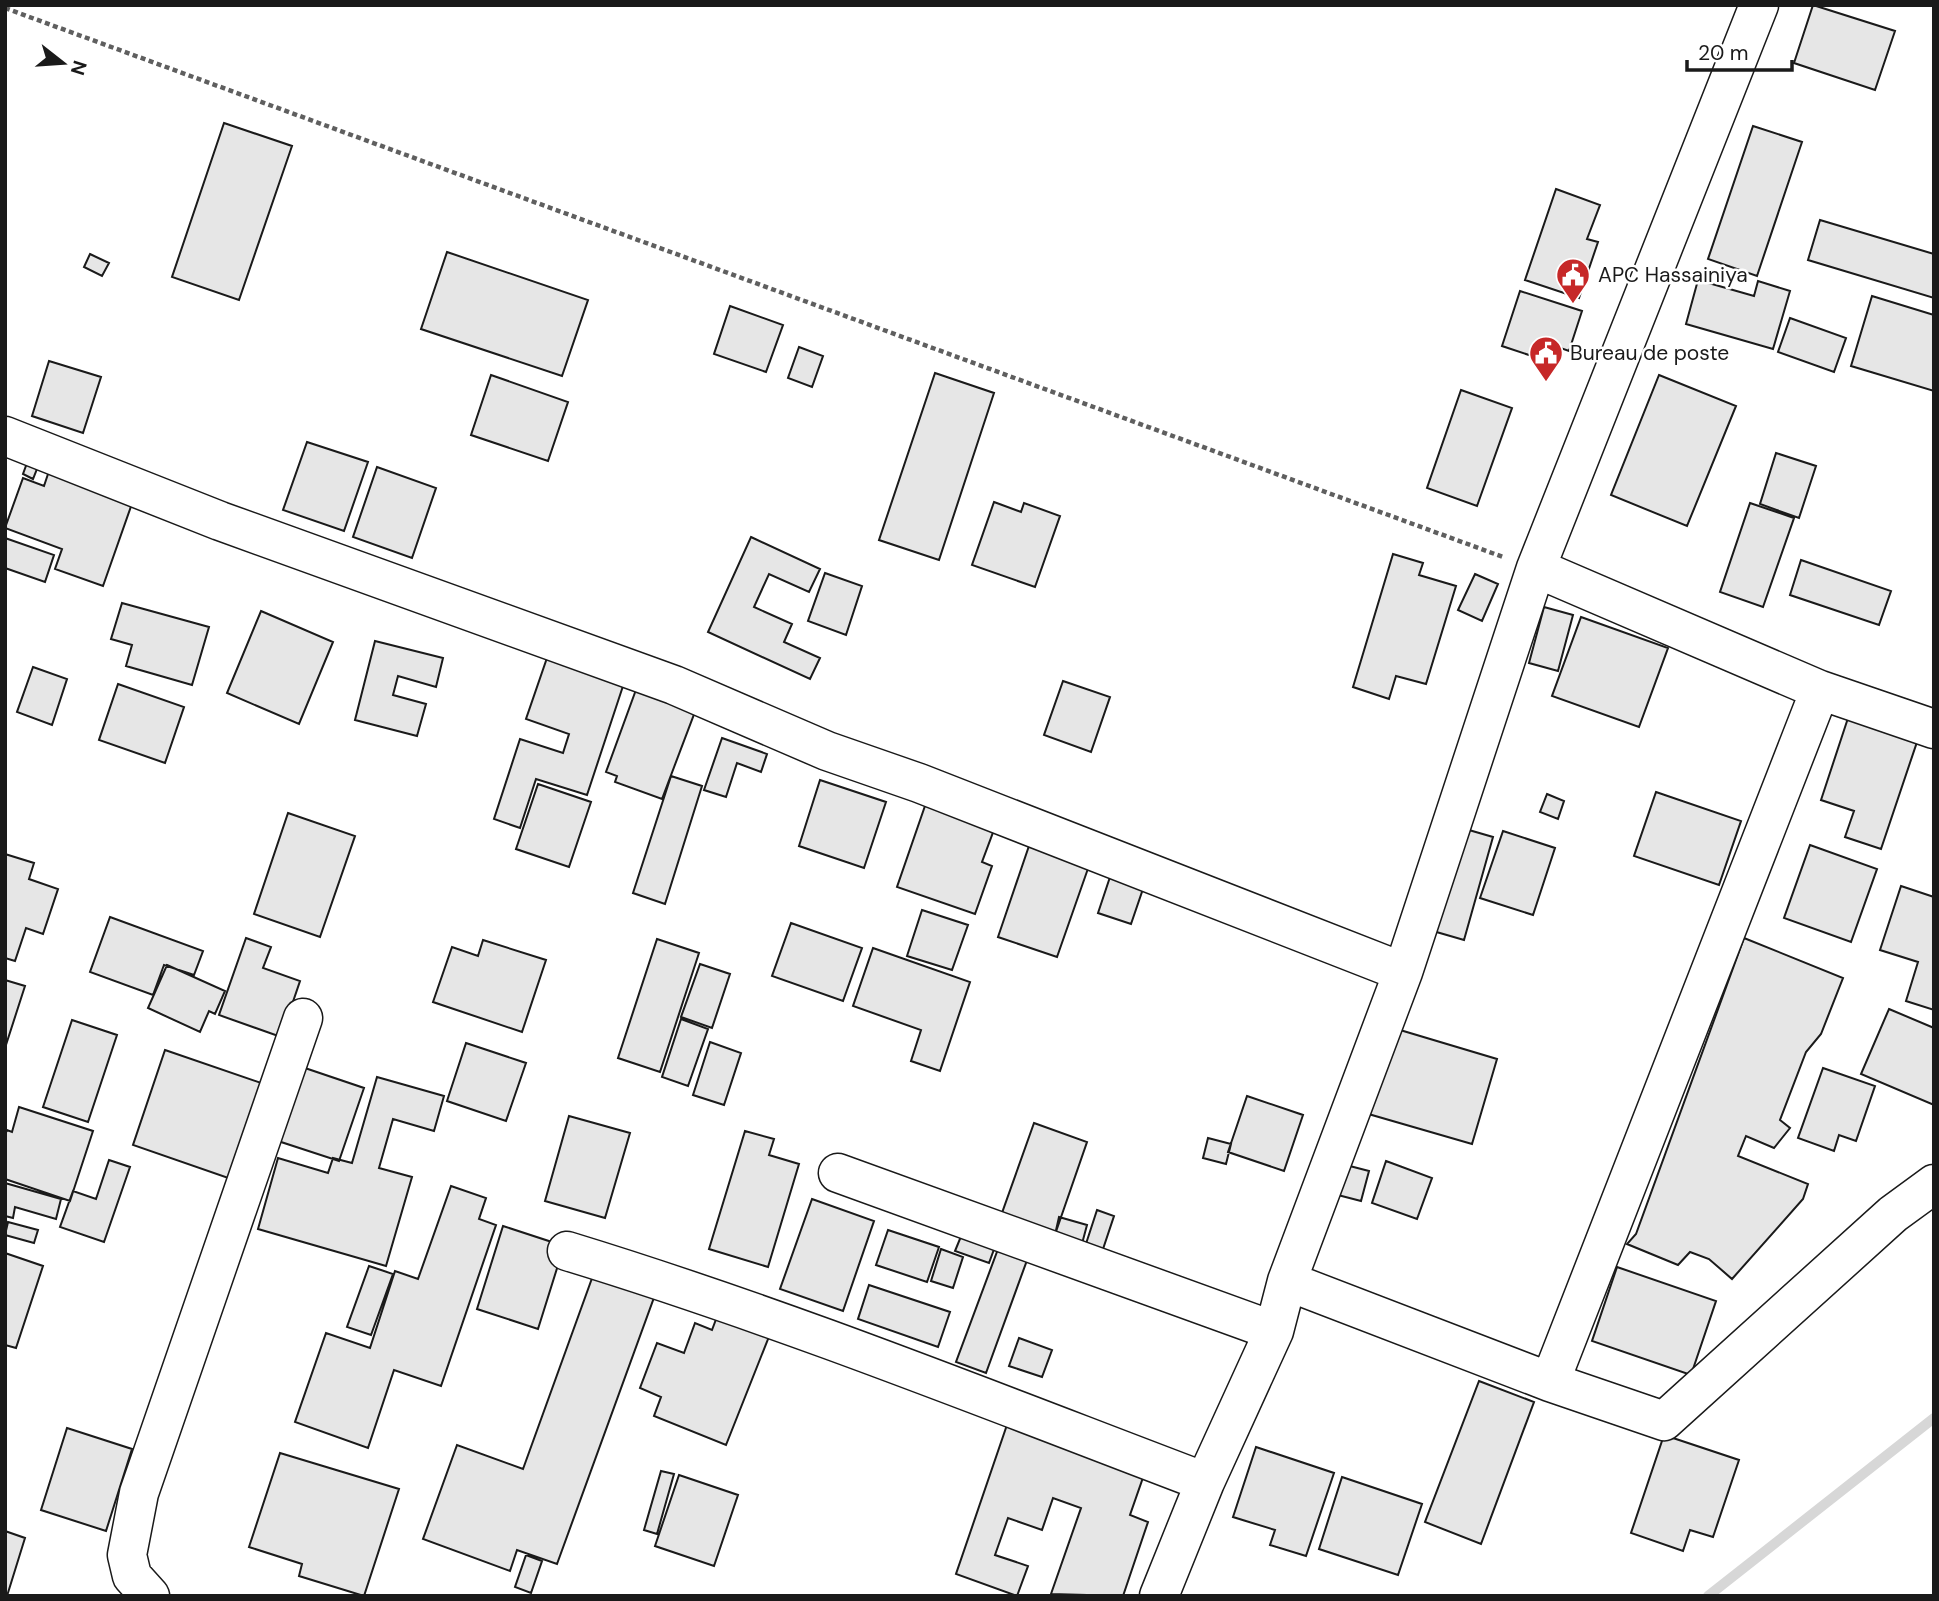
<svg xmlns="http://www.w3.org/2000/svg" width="1939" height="1601" viewBox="0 0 1939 1601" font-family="'DM Sans',sans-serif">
<rect width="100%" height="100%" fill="#fff"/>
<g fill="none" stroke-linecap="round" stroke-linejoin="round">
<path stroke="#d7d7d7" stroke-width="10" d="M1708,1596L1934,1418"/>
</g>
<path fill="#e6e6e6" stroke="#1a1a1a" stroke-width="2" d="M1813,5L1895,31L1875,90L1794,63Z
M224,123L292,146L239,300L172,277Z
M1753,126L1802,142L1757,276L1708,259Z
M1556,189L1600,205L1587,239L1598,242L1579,298L1525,280Z
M1820,220L1934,254V298L1808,260Z
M447,252L588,300L562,376L421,329Z
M90,254L109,263L102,276L84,267Z
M1698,280L1754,296L1758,281L1790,291L1773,349L1686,324Z
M1520,291L1582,311L1569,351L1552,345L1547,361L1502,346Z
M1872,296L1934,315V391L1851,366Z
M730,306L783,325L766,372L714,354Z
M1790,318L1846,338L1834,372L1778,352Z
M799,347L823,356L812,387L788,378Z
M49,361L101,377L83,433L32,416Z
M935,373L994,393L939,560L879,540Z
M491,375L568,402L548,461L471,435Z
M1659,375L1736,406L1687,526L1611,495Z
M1461,390L1512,408L1477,506L1427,488Z
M307,442L368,462L344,531L283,510Z
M31,452L42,456L33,479L23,474Z
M1776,453L1816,466L1799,518L1760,504Z
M51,465L135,495L103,586L55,569L62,549L5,528L23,478L44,486Z
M377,467L436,488L412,558L353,537Z
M994,502L1021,512L1024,503L1060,516L1035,587L972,565Z
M1750,503L1794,518L1763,607L1720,592Z
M751,537L820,569L809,592L769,574L754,607L792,624L784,642L820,658L810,679L708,632Z
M5,538L54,555L45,582L5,568Z
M1393,554L1423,563L1419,575L1456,586L1426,684L1396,676L1389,699L1353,687Z
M1801,560L1891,591L1879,625L1790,595Z
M825,573L862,586L846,635L808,621Z
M1475,574L1498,584L1482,621L1458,610Z
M122,603L209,627L192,685L126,666L132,645L111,639Z
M1544,607L1573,615L1558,671L1529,663Z
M261,611L333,642L299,724L227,693Z
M1581,617L1668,648L1639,727L1552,696Z
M375,641L443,658L436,687L398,676L393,695L426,704L417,736L355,720Z
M548,655L625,680L587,795L536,779L520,828L494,819L520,739L563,753L569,734L526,719Z
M33,667L67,679L52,725L17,712Z
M1063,681L1110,697L1091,752L1044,735Z
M118,684L184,707L165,763L99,740Z
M637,687L696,709L662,799L615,782L617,776L606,772Z
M1850,712L1919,736L1881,849L1845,837L1854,811L1821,800Z
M722,738L767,754L761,772L737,763L726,797L704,790Z
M671,776L702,786L665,904L633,893Z
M820,780L886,802L864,868L799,846Z
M538,784L591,802L569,867L516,849Z
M1656,792L1741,821L1719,885L1634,856Z
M1547,794L1564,801L1558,819L1540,812Z
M926,803L995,827L982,862L992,866L975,914L897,887Z
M288,813L355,836L320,937L254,914Z
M1462,828L1493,837L1464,940L1433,931Z
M1503,831L1555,848L1533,915L1480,898Z
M1031,840L1091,860L1057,957L998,937Z
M1810,845L1877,869L1851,942L1784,918Z
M5,854L34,863L29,879L58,889L43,934L26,928L15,961L5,958Z
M1113,868L1146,880L1131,924L1098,913Z
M1901,886L1934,897V1010L1906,1001L1918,962L1880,950Z
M922,910L968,925L952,970L907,956Z
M110,917L203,951L194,975L164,965L153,995L90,972Z
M791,923L862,948L843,1001L772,976Z
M246,938L271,947L263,968L300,981L281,1037L219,1015Z
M1744,938L1843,978L1821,1034L1806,1052L1780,1120L1790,1128L1774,1148L1746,1136L1738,1156L1808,1184L1803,1199L1732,1279L1709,1259L1690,1252L1678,1265L1627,1244L1636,1234Z
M657,939L699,953L660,1072L618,1058Z
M483,940L546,960L522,1032L433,1002L452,947L478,956Z
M873,948L970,982L940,1071L911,1061L921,1030L853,1006Z
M700,964L730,974L712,1028L681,1017Z
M167,965L225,991L215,1014L209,1011L200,1032L148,1008Z
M5,980L25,986L5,1048Z
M1889,1009L1934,1028V1105L1861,1074Z
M681,1019L708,1029L688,1086L662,1077Z
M72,1020L117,1035L88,1122L43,1107Z
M1390,1027L1497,1059L1472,1144L1365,1113Z
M710,1042L741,1053L724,1105L693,1095Z
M466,1043L526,1063L506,1121L447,1101Z
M165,1050L267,1085L234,1180L133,1145Z
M299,1066L364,1088L339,1161L275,1140Z
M1823,1068L1875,1086L1856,1141L1839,1135L1834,1151L1798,1138Z
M377,1077L444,1096L434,1131L393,1119L379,1168L412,1177L386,1266L258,1229L278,1158L328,1173L333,1158L352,1163Z
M1247,1096L1303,1115L1284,1171L1228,1152Z
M19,1107L93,1131L70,1201L5,1179V1135L7,1130L12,1132Z
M569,1116L630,1133L605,1218L545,1201Z
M1034,1123L1087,1142L1051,1246L997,1227Z
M745,1131L774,1139L769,1155L799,1164L768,1267L709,1249Z
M1208,1138L1231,1144L1226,1164L1203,1158Z
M109,1160L130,1167L104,1242L60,1227L73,1191L96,1199Z
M1386,1161L1432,1178L1417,1219L1372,1203Z
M1342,1164L1369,1171L1361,1201L1334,1194Z
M5,1183L61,1199L56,1219L15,1207L13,1218L5,1216Z
M451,1186L486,1198L479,1219L496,1225L441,1386L394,1370L368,1448L295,1422L326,1333L370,1348L395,1271L418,1279Z
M812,1199L874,1221L843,1311L780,1289Z
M1097,1210L1114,1216L1099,1261L1082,1256Z
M1059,1217L1087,1225L1079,1255L1052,1248Z
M8,1222L38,1230L34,1243L5,1235Z
M503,1226L564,1246L538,1329L477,1309Z
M964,1229L997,1241L989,1263L955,1251Z
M888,1230L939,1247L927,1282L876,1265Z
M1001,1241L1030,1252L986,1373L956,1362Z
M941,1249L963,1257L953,1288L931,1281Z
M5,1253L43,1266L16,1348L5,1345Z
M369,1266L393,1274L371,1335L347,1327Z
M1617,1267L1716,1301L1691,1375L1592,1341Z
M595,1270L656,1292L557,1564L517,1550L510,1571L423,1539L457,1445L523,1469Z
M869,1285L950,1312L938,1347L858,1319Z
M718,1314L770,1334L726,1445L654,1416L661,1397L640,1388L657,1343L684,1353L695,1323L712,1330Z
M1019,1338L1052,1350L1042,1377L1009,1366Z
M1479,1381L1534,1402L1481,1544L1425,1522Z
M1009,1419L1147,1466L1130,1515L1148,1522L1123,1596L1051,1594L1081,1508L1053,1498L1042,1530L1008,1518L995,1555L1028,1566L1017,1596L956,1574Z
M67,1428L132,1449L106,1531L41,1510Z
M1664,1435L1739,1460L1713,1537L1690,1530L1683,1551L1631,1533Z
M1256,1447L1334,1473L1306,1556L1270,1545L1275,1530L1233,1517Z
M280,1453L399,1489L364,1596L299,1576L302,1564L249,1547Z
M661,1471L674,1474L657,1534L644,1530Z
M679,1475L738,1495L714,1566L655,1546Z
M1342,1477L1422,1504L1398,1575L1319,1549Z
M5,1531L25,1538L7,1596H5Z
M526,1555L542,1561L531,1593L515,1587Z"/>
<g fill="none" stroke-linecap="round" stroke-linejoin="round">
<g stroke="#1a1a1a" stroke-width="41">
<path id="minor" d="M5,436L220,521L674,685L827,751L919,783L1403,972
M1536,568L1820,690L1934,729
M838,1173L1274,1331
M567,1251C783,1317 994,1402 1205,1482
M1287,1281L1550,1382L1664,1421L1893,1214L1934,1184
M1550,1382L1820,690
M150,1596L132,1576L127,1555L139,1493L303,1018
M1159,1596L1205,1482L1274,1331L1287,1281L1403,972L1536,568L1759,5"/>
</g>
<path stroke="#5f5f5f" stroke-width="4.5" stroke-dasharray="5 3.5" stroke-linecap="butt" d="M5,8L1503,557"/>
<use href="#minor" stroke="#fff" stroke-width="38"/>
</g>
<defs>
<g id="civic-pin" transform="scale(1.75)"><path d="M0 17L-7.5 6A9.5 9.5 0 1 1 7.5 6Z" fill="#c62828" stroke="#fff"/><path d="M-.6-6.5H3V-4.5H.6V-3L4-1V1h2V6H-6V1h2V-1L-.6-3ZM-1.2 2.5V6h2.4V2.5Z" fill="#fff"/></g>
</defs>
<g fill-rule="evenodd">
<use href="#civic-pin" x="1573" y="275"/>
<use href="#civic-pin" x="1546" y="353"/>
</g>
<g text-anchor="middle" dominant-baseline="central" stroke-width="5" stroke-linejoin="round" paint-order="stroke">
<g font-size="21" fill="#1a1a1a" stroke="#fff" text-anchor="start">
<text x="1598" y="275">APC Hassainiya</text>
<text x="1570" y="353">Bureau de poste</text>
</g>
</g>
<rect width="1939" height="1601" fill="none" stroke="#1a1a1a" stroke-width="14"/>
<g transform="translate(63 63) rotate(107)" stroke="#ffffff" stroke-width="5" paint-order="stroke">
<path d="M0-5L12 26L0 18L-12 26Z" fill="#1a1a1a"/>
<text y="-10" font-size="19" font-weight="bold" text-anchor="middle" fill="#1a1a1a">N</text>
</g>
<path d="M1687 60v10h105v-10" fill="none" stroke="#1a1a1a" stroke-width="3.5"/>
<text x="1698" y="60" font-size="21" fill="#1a1a1a" stroke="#ffffff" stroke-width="5" paint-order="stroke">20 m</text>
</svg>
